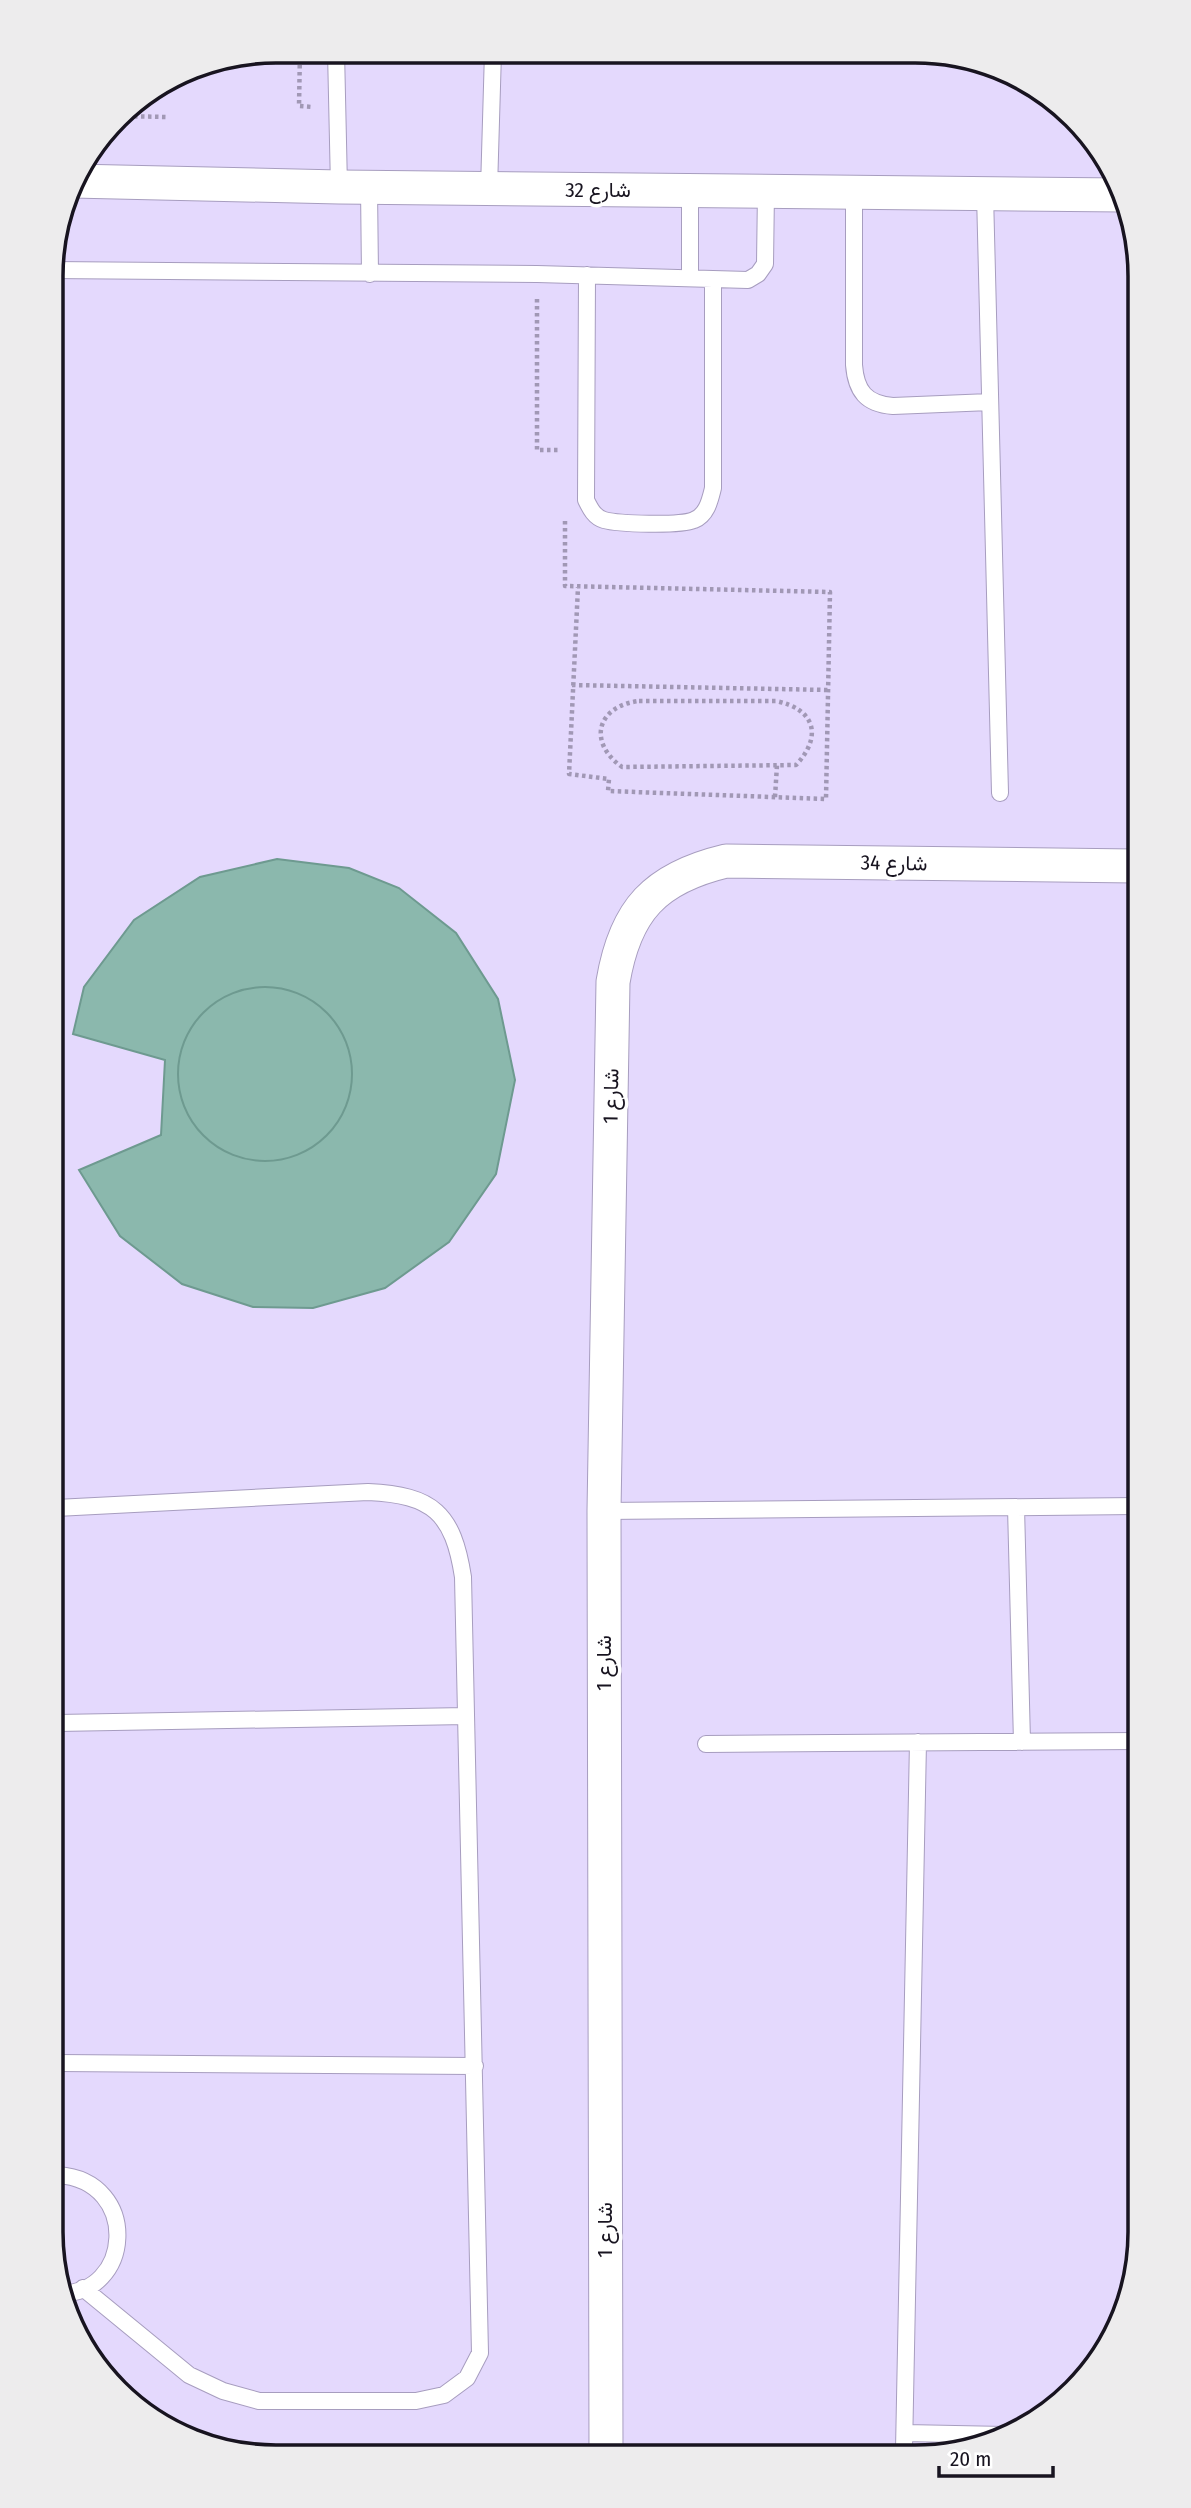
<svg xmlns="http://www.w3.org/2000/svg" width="1191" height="2508" viewBox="0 0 1191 2508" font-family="'Fira Sans Condensed',Vazirmatn,sans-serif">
<rect width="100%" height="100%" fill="#e4d9fd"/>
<path fill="#8bb8ad" stroke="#6e9a90" stroke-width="2" d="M277,859L349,868L399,888L456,933L498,999L515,1080L496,1174L449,1242L385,1288L313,1308L253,1307L182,1284L120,1236L79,1170L161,1135L165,1060L73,1034L84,987L134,920L200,877Z
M178 1074a87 87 0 1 1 174 0a87 87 0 1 1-174 0Z"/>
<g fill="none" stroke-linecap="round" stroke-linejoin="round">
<g stroke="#a79dbf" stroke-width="18">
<path id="service" d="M336,51L339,187
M369,188L370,274
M489,189L493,52
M854,193V365C856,391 866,404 893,406L990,402
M985,194L1000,793
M51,270L537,274L748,280L758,274L765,264L766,191
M587,275L586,500C590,508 594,517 604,520C618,524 680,526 694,520C707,515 710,500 713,488V279
M690,278V191
M1016,1507L1022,1742
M56,1508L368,1492C433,1495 453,1513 463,1577L480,2353L467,2378L444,2395L416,2401H259L223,2391L189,2375L83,2288
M604,1511L1137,1506
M57,1723L466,1716
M706,1744L1138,1741
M58,2063L475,2066
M58,2175C142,2181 132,2297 59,2293
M905,2433L1005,2435
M904,2450L918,1742"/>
</g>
<g stroke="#a79dbf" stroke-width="35">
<path id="minor" d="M73,181L339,187L1123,195
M606,2451L604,1511L613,982C625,910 655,878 726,861L1135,866"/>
</g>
<path stroke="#a198b5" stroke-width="4.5" stroke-dasharray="3.5 3.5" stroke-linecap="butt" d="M300,51L299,106L312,107
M120,116L166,117
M537,299V450H559
M565,521V586L830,592L826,799L608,791L609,779L569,774L578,587
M572,685L829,690
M639,701H776C815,709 823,736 796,765L622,767C587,742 597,706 639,701Z
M775,797L777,765"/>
<use href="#service" stroke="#fff" stroke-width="16"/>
<use href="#minor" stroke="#fff" stroke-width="33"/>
</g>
<g text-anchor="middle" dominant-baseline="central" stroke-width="7" stroke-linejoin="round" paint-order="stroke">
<g font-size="21" fill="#181420" stroke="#fff">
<text x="598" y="190">شارع 32</text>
<text transform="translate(894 863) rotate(1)">شارع 34</text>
<text transform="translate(611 1096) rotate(-89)">شارع 1</text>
<text transform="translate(604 1663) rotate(-90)">شارع 1</text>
<text transform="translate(605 2230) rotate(-90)">شارع 1</text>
</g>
</g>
<path d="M0 0H1191V2508H0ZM276 63H915A213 213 0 0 1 1128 276V2232A213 213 0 0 1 915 2445H276A213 213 0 0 1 63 2232V276A213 213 0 0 1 276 63Z" fill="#edeced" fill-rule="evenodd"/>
<path fill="none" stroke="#181420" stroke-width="3.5" d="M276 63H915A213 213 0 0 1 1128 276V2232A213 213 0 0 1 915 2445H276A213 213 0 0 1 63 2232V276A213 213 0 0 1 276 63Z"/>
<path d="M939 2466v10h114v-10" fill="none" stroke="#181420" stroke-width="3.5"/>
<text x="950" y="2466" font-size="21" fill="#181420" stroke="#ffffff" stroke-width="5" paint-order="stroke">20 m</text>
</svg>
